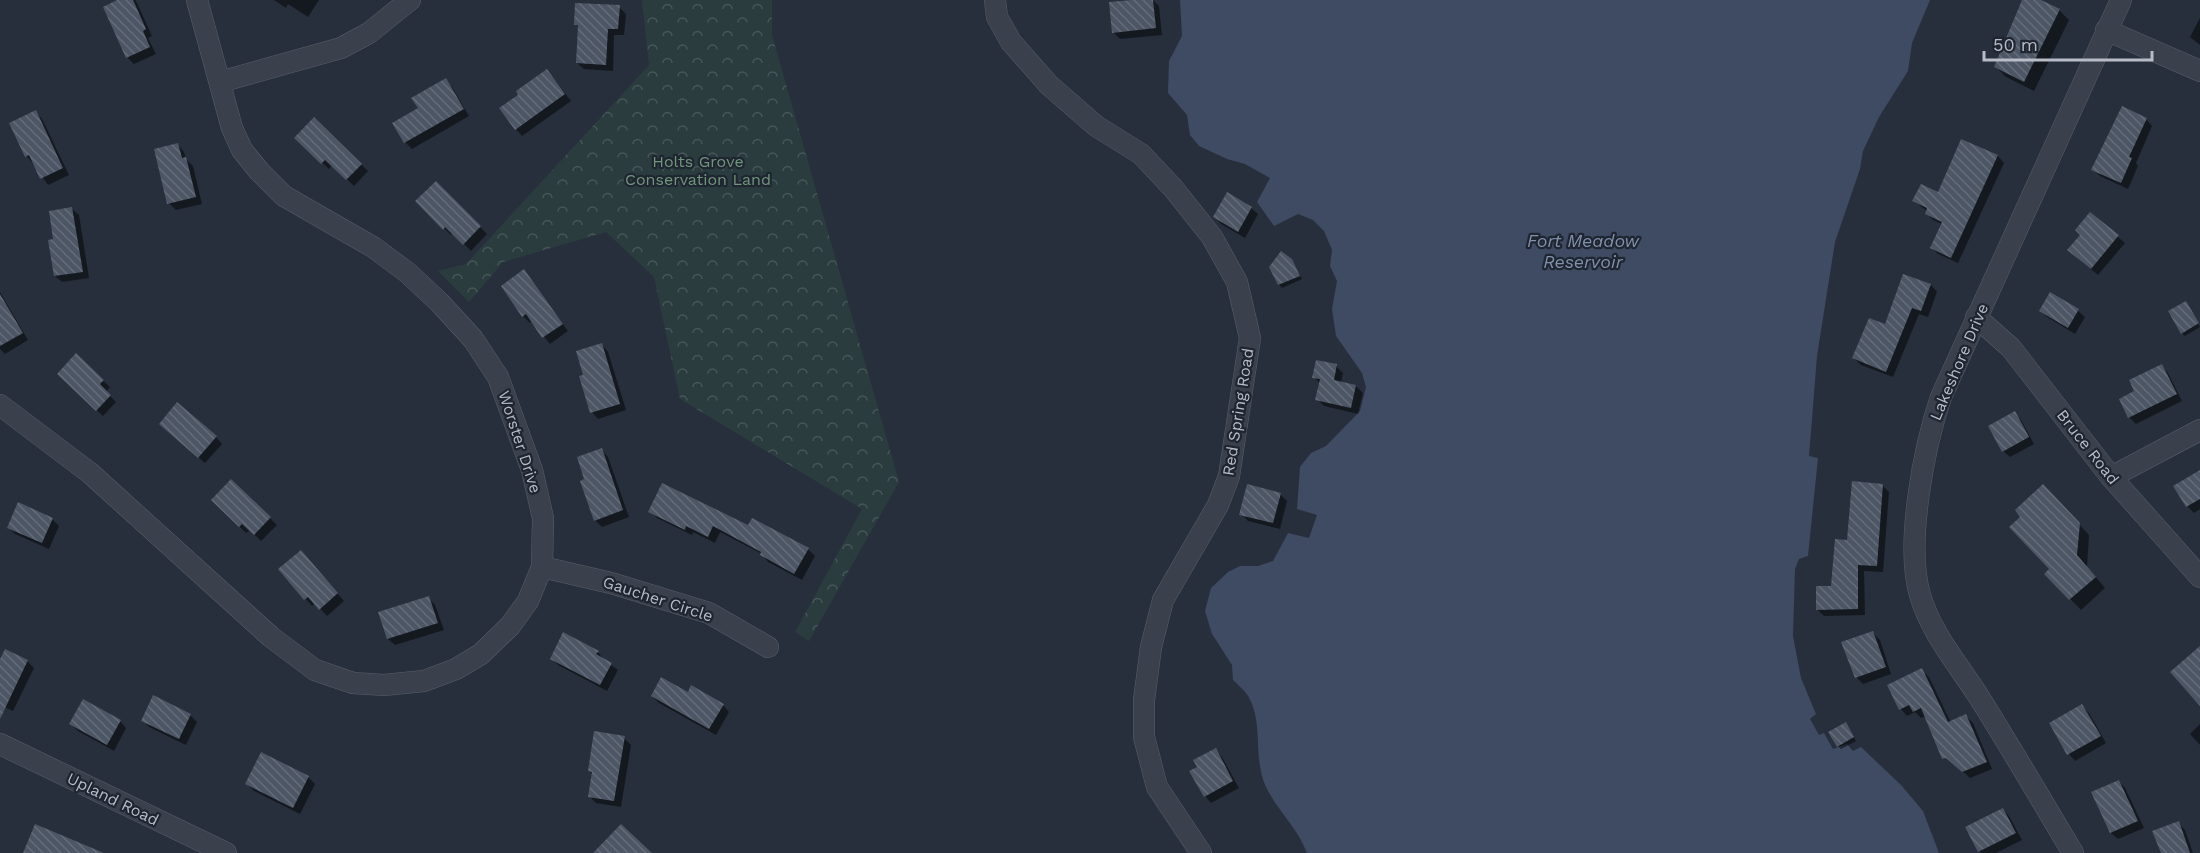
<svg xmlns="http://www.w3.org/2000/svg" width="2200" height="853" viewBox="0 0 2200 853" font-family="'Work Sans',sans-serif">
<defs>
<pattern id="forest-crowns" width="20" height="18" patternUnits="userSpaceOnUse" patternTransform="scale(1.5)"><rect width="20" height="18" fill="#2a3c3e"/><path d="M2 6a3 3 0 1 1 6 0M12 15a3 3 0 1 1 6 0" fill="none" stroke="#475658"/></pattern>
<pattern id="building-back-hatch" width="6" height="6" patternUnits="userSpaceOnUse" patternTransform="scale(1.5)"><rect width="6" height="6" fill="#4d5665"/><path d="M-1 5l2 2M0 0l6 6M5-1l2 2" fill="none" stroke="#646c7a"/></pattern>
</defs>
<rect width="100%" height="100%" fill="#272f3c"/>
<path fill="url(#forest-crowns)" d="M642,0H772V35L899,482L809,641L795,632L862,509L680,399L654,277L606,232L503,262L469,302L438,271L466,264L649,65Z"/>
<path fill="#3e4b63" d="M1180,0H1930L1912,43L1908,71L1879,117L1863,151L1860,169L1835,242L1817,356L1809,456L1818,458L1808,556L1799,559L1795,569L1793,636L1801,678L1816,714L1810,719L1819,735L1824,733L1833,749L1847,744L1853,751L1861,747L1901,785L1923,811L1939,853H1307C1297,827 1277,810 1266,787C1252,758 1265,719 1246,693C1242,688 1237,684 1233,680L1232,665L1212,634L1205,611L1211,588L1228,572L1240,566H1258L1273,561L1288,533L1309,538L1317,515L1297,509L1300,467L1311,453L1326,446L1360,411L1366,387L1362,373L1336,336L1332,309L1337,281L1330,266L1332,250L1324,231L1313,220L1298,214L1274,226L1257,202L1270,178L1245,164L1227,159L1199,146L1190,135L1187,115L1168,93L1169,61L1182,36Z"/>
<path fill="#0007" d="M121,0H135L137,3L152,36L148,38L156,54L134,64L127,57Z
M274,0H319L308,17L288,4L286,8Z
M1147,0H1153L1159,6L1162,35L1120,39L1113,32Z
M2024,0H2037L2059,10L2069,20L2034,91L2006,77L1996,67Z
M619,7L626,14L624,35H614L613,71L584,69L577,63L579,27L576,24Z
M2200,18V45L2190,37Z
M547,70L571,101L522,136L516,129L520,95Z
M445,80L452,87L469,116L412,149L405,142L394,123L420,109Z
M36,112L42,119L69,175L48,185L27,156L11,124Z
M314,119L368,171L354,186L332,165L329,169L296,138Z
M2146,119L2152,126L2136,163L2138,166L2128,189L2100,176L2093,169Z
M1962,141L1998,156L2004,163L1958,263L1938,254L1931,247L1942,224L1933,220L1926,213L1927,211L1914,201L1939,195Z
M178,145L184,152L186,159L193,166L202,204L176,210L169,203Z
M436,183L487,234L471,251L453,233L451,235L417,201Z
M1251,208L1258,214L1245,238L1221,224L1215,217Z
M72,209L79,215L89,278L62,282L55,276Z
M2090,214L2125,243L2098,275L2076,257Z
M1291,260L1302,279L1282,288L1279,285Z
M524,271L568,331L550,344L532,321L530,323L523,316Z
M1931,285L1937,292L1928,317L1919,314L1893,377L1861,365L1854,358Z
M0,292L28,340L5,354L0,349Z
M2186,303L2200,327L2185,336L2182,333Z
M2041,311H2078L2085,317L2075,334L2047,317Z
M602,345L608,352L626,410L598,419L592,412L585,376Z
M76,356L110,387L106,392L116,402L103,416L59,374Z
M1336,366L1343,373L1341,383L1356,386L1363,393L1358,414L1324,406L1317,399L1320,384L1314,377Z
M2162,366L2168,373L2182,401L2136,424L2129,417L2136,392Z
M2014,413L2021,420L2034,444L2010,457L2003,451Z
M167,430L216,437L222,444L205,463Z
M602,450L608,457L629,517L602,527L595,520Z
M2200,472V509L2194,513L2187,506Z
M232,481L277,525L261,541L250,530L246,533L213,500Z
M1882,485L1889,492L1883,572L1864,571L1865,615L1824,616L1817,609L1832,587L1848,541Z
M1280,494L1287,501L1280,529L1248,521L1241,514Z
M2053,496L2089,535L2087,567L2105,588L2081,610L2046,574L2051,569Z
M650,511L749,527L808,549L815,556L802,580L768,562L762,554L720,532L715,543L693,532L692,535L657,518Z
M52,519L59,526L49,549L15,534L8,527Z
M307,558L344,601L327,616L315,603L312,606L280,569Z
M429,598L435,605L444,630L395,645L388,639Z
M1873,633L1880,640L1891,674L1863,684L1856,677Z
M598,652L604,660L618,670L607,691L558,665L552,658Z
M27,661L34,668L13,711L0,705V663Z
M1922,670L1929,677L1951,723L1966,716L1973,723L1992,769L1970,778L1945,755V759L1951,765L1944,758L1926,716L1921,718L1915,712L1907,716L1901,709Z
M688,694L723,705L729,712L716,735L659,703L652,696Z
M2082,706L2089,713L2106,743L2075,761L2069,754L2051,724Z
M190,715L197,722L186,745L149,727L142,720Z
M120,721L126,728L114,751L78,731L71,724Z
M2200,724V745L2190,734Z
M1848,727L1856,741L1841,749L1838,746Z
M624,738L631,745L621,807L596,803L589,796L593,774L589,771Z
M1216,750L1222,757L1239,788L1211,803L1205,796L1199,767Z
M308,777L315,784L300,814L254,791L247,784Z
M2119,781L2125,788L2144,828L2118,839L2111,833L2093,793Z
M2003,809L2009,816L2022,840L1996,853H1981L1967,828Z
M2178,823L2185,830L2193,853H2162Z"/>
<path fill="url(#building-back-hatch)" d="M117,0H133L146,29L143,31L150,47L126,58L103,7Z
M1132,0H1153L1156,28L1112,33L1109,2Z
M2022,0H2041L2060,9L2024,82L1994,67Z
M575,3L620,5L618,29H608L606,65L576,63L578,25H574Z
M547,69L565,94L515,130L499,108L518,95L516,91Z
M446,78L464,109L404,143L392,123L418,108L411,98Z
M2122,106L2147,118L2129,157L2132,158L2121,183L2091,170Z
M36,110L63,168L40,179L29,155L25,157L9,123Z
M314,117L362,164L346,180L325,160L321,164L294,138Z
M1961,139L1998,155L1951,258L1930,248L1942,222L1925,214L1927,208L1912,201L1921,184L1938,192Z
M178,143L182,158L186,157L196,197L167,204L154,149Z
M436,181L481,226L463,245L445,227L443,230L415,201Z
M1227,192L1252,207L1238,232L1213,217Z
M72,207L83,272L54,276L48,240L53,239L49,211Z
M2090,212L2119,235L2091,269L2067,250L2080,235L2075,230Z
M1281,251L1292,259L1300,276L1278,285L1269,267Z
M524,269L563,324L542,338L526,314L522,317L501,286Z
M1903,274L1931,284L1921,311L1912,308L1886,372L1852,358L1869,318L1885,324Z
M2050,292L2079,309L2068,328L2039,311Z
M0,294L23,333L0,346Z
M2186,301L2199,323L2181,334L2168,311Z
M602,343L620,404L590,413L579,376L583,375L576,351Z
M76,353L104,380L100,384L111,395L96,411L57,374Z
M1316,360L1337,364L1334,380L1356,385L1351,408L1315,400L1320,379L1312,378Z
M2162,364L2177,394L2128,418L2119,399L2134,391L2129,380Z
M177,402L217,436L198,458L159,424Z
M2015,411L2029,437L2002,452L1988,426Z
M602,448L623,510L594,521L580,481L584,479L577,457Z
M2200,470V499L2186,507L2173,486Z
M231,479L271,517L254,535L242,524L239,527L211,500Z
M1852,481L1883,484L1877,566L1858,565V609L1816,610V586H1831L1835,539L1847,540Z
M662,483L748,525L752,518L809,548L794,574L760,555L761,552L713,526L708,537L686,526L685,530L648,512Z
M1247,484L1281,493L1273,523L1239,515Z
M2043,484L2080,523L2077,555L2096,577L2069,600L2044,574L2049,569L2009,527L2020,517L2015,510Z
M18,502L53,518L42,543L7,528Z
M301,550L338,593L319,610L308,597L304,600L278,569Z
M429,596L438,623L387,639L378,612Z
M1873,631L1886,667L1855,678L1841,642Z
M563,632L599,651L596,654L612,663L600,685L550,659Z
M2200,646V706L2170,672Z
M5,649L28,660L0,719V659Z
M1922,668L1948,722L1966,714L1987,762L1962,772L1946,758L1942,759L1921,708L1913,712L1909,705L1899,710L1887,685Z
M661,677L688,692L691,685L724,704L709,729L651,696Z
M153,695L191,714L179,739L141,721Z
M83,699L121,720L107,745L69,724Z
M2082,704L2101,736L2067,755L2049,723Z
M1846,722L1854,737L1837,747L1828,732Z
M594,731L625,736L614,801L588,797L592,772L588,771Z
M1216,748L1233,781L1204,797L1189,771L1197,767L1193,760Z
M261,752L309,776L293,808L245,784Z
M2119,780L2138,821L2110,833L2091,792Z
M2003,808L2016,833L1978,852L1965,827Z
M2179,821L2190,853H2161L2152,831Z
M35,824L104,853H23Z
M621,824L652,853H593Z"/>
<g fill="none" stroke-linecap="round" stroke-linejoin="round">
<g stroke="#585f6a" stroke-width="22">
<path id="minor" d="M995,0L997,17L1011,42L1049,85L1096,126L1141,154L1173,188L1212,237L1237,282L1250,338L1229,476L1218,505L1163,600L1151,647L1144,700V737L1157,787L1201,853
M2106,30L2200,71
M220,82L341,48L369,33L410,0
M1976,317L2011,348L2111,477L2200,577
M0,405L90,473L271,637L315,670L353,683L384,685L424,681L456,669L481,654L510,626L528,601L542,567L543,518L532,470L498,377L473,339L440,303L408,273L373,247L284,196L259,171L242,150L232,128L197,0
M2111,477L2200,430
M542,567L611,583L709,613L768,647
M0,744L226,853
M2073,853C2042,801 2011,748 1979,697C1958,664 1931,633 1920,595C1905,544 1924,447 1941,397L2121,0"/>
</g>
<use href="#minor" stroke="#3b414c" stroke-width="21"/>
</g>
<g text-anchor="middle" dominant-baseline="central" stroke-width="4.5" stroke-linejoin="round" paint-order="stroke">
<g font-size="16" fill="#70967b" stroke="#1f2631">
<text x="698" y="161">Holts Grove<tspan x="698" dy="18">Conservation Land</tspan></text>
</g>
<g font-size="16" fill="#b7bcc7" stroke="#1f2631">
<text transform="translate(1959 362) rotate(-67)">Lakeshore Drive</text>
<text transform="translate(1238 412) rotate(-81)">Red Spring Road</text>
<text transform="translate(520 442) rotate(72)">Worster Drive</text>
<text transform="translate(2088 447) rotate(52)">Bruce Road</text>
<text transform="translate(658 599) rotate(18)">Gaucher Circle</text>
<text transform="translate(113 799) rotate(26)">Upland Road</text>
</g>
<g font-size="18" font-style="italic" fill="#8191ac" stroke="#1f2631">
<text x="1583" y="240">Fort Meadow<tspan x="1583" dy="21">Reservoir</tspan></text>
</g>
</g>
<path d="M1984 51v9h168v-9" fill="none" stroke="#b7bcc7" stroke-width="3"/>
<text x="1993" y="51" font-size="18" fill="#b7bcc7" stroke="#1f2631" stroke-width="4.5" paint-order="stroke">50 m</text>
</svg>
